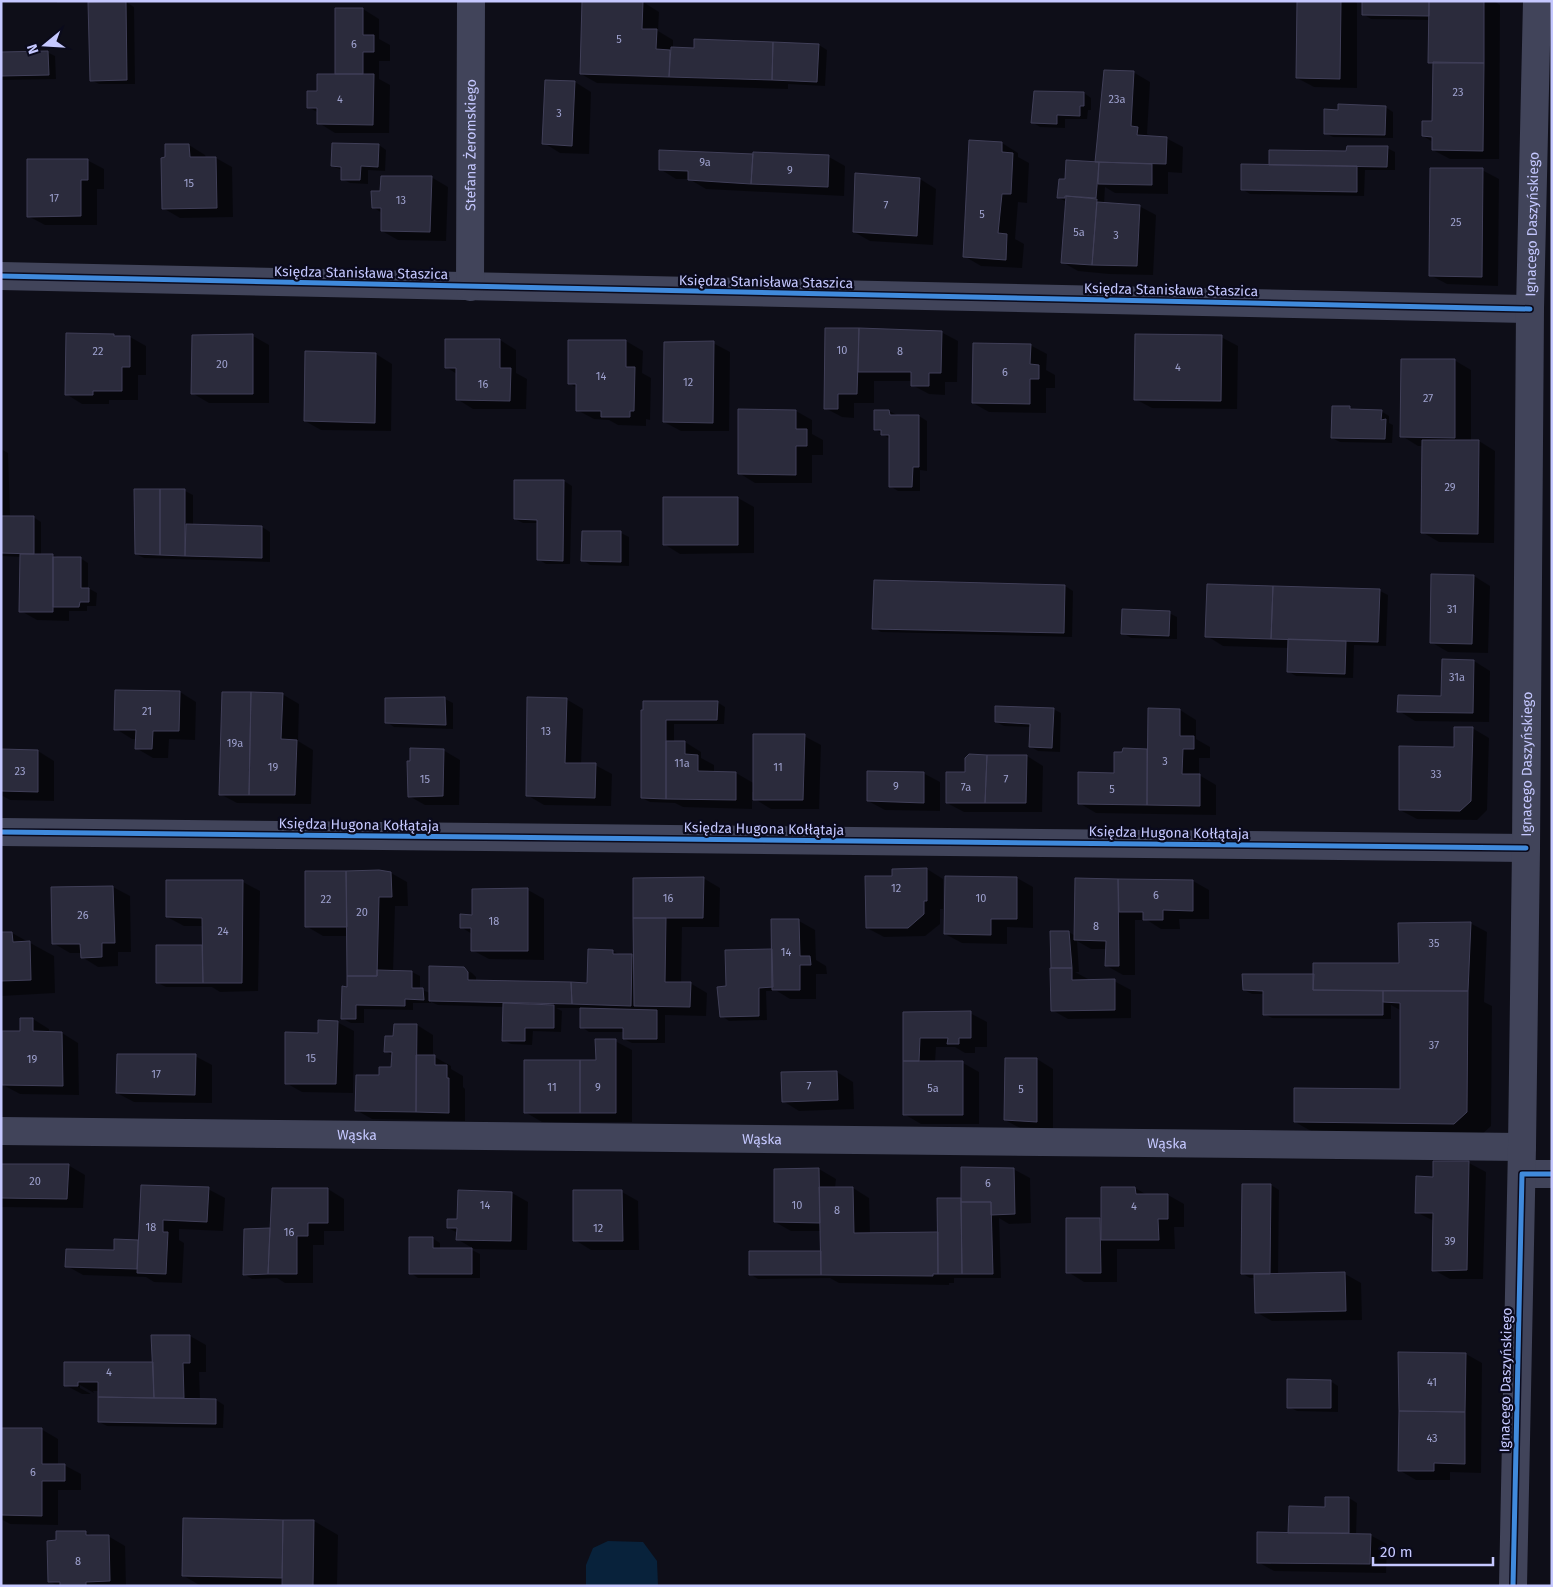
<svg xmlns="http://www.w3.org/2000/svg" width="1553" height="1587" viewBox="0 0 1553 1587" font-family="'Fira Sans',sans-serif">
<rect width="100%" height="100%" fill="#0e0e18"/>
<path fill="#08223b" d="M608,1541L643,1542L657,1561L658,1586H586V1565L593,1548Z"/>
<path fill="#0007" d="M1,1H57V3H1Z
M1298,1H1354L1357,3V88L1314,87L1297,78Z
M1363,1H1494L1500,5L1499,159H1450L1433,150V142L1423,136L1433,122L1434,65L1429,62L1430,20L1371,19L1363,14Z
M126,2L134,7L135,84H99L91,80Z
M643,2L659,12L658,31L673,40V49L819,45L827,50L825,86L788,84V89L597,83L581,74Z
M363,9L379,19V39L390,45V61H379V79L390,85L389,133H335L319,123V113L308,107L318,92L336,75Z
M47,52L55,56L56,79L1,80V53Z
M1133,72L1150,82L1147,134L1153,137L1166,138L1183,147L1182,173L1168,172V194L1115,193L1105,187L1104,204L1139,206L1156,215L1153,275L1109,274L1078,271L1062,262L1067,202L1059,198L1066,181L1067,162L1101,164L1097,161Z
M546,81L575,82L591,92L589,154L560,153L544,143Z
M1084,93L1091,98V110H1088L1087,119H1065V128L1040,127L1032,122Z
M1385,107L1393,112V138L1333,137L1325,133L1339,111Z
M1002,143L1018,153V157L1029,163L1027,203L1018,202L1015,239L1024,244L1022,268L981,266L964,256Z
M189,145L205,155L206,158H216L232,167L233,217L180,218L163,208Z
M379,145L386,150L385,171L368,170V184L350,183L342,179V170L332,166Z
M1387,148L1395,152V170H1365L1364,196L1250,194L1242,189L1270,166L1347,152Z
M829,157L845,166L844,196L706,189L689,179H676L660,169Z
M87,160L104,169V189H97V225H45L28,216Z
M1482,170L1499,179L1498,286L1447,284L1430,275Z
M431,177L448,187L446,241L398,240L382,231V213L373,207L381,193Z
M920,179L936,189L933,245L870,241L854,232Z
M827,329L941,332L958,341L957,382H945V395L929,394L912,385V381H874V403H854V418L842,417L825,408Z
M67,335H114L118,337H130L146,346V375H138V400H109V404H82L66,394Z
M193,336H253L269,345V403H209L192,393Z
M1221,337L1238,346L1237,409L1152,408L1135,399Z
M500,340L516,350V373L527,379L526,409H473L457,399V374L446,367Z
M569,341H626L643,351L642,373L651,378L650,420L646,419V426L618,425L609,420L594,419L577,410V388L569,383Z
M713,343L730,352L729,431H681L664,422Z
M1030,345L1047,354L1046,370L1055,375V388H1046V413L989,412L973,403Z
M376,354L392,364L391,431L321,430L305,421Z
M1454,360L1471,370V441H1479L1495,451L1494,543L1439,542L1422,532L1424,446H1418L1402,436Z
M1350,407L1356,411H1381L1389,416V423L1393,425L1392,443L1340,442L1332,438Z
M796,411L812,420V434L823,440V455H812V483H755L739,473Z
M889,411L897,415L919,416L927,421V471L920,470V491H898L890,486V439L875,429Z
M1,449L8,453L10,515H1Z
M564,481L572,486L570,564H546L538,559V523H523L515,519Z
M135,490L185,491L193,495V526L262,527L270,532V562L144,558L136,554Z
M738,498L754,507V553L680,554L664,544Z
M33,517L41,522V555H53L59,558H80L88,563V588L97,593L96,606H87V611H69V621L37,620L21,611L22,557L1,556V518Z
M621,533L629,537V566L590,565L583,560Z
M1474,576L1490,586L1488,653L1448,652L1431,642Z
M1065,586L1073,591L1072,637L881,632L874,628Z
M1380,591L1388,595L1386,646L1354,645L1353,678L1296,676L1289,672V648L1223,646L1207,636Z
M1169,613L1177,617V639L1131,638L1123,633Z
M1474,661L1490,671L1489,722L1415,721L1399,711L1442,697Z
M180,692L196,702L195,740L169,739L168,758H153L136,748L137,739H132L116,729Z
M282,694L299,704L298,741L313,750L311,804L237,803L220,794Z
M445,699L453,703V729L394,727L387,722Z
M566,699L583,709L581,764L595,765L612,774L611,806L544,805L527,795Z
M717,702L725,707L724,724H674V742H685L701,752V758L714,765V773H736L755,784L804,736L821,745L819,809H771L755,799V792H752V809L683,807L675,803L650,802L642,798V711Z
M1053,709L1061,713L1060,752L1038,751L1031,747V727L1004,726L996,722Z
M1180,710L1196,720V739L1210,747V758H1199V775L1216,785V815L1096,813L1079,803L1115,774L1124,750H1149Z
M1472,728L1489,738L1487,810L1477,820L1417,819L1400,810Z
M443,750L460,760L459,805H425L409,796Z
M1,751H38L54,761V801L10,800L1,795Z
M1027,756L1043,766L1042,812H964L947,803L966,773Z
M923,773L940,782V811L885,810L868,801Z
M927,869L943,879V909H940V924L925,936L884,937L867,928L893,877Z
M391,873L407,882L408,906H395L393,972H412L420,976V989L430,993L464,968L472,973L476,977V982L589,984L613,951L620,955L635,957L634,879L703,878L720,888L719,927H682L681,983H690L707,993L706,1016L665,1015V1043H632L624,1039V1032H589L582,1027L581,1008H556L562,1011L561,1032L533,1031L532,1045L511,1044L503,1040L504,1007L438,1005L431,1002V1003H413V1010L364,1009V1023H351L343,1019L348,988V936H323L306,926Z
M1017,878L1033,887V928L1007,927V944L962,943L945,934Z
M1076,879L1193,881L1209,890V919H1179L1180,929H1161L1147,920H1135V975H1123L1107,966V949H1091L1077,941L1079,972H1075L1088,979V981H1114L1131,990V1018L1068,1019L1052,1010L1069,932L1075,936Z
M168,881L243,882L260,891L258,991L220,992L212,987H166L158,983L202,946L204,948L203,926H184L167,917Z
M113,887L130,896L131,952H118V966L98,967L82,957V953H70L53,943L52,888Z
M528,890L544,899V960L489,959L472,950V934L461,927Z
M799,921L815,930L816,960L826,966L827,974H816V999H790L777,991H766L767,1020L729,1021L722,1016L727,988L773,951Z
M1470,923L1487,932L1484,1002L1492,1006L1491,1126L1479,1137L1320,1136L1295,1122L1401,1090L1402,1011L1391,1005V1019L1272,1018L1264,1014V994H1252L1244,990L1315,975L1400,964Z
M1,933H12L54,956L55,993L1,996Z
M970,1013L987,1022V1047H975V1053H965L955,1047H936L935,1062L963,1063L979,1072V1124H921L904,1114V1014Z
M33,1019L49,1029V1033H62L78,1043L79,1095L20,1094L3,1085L21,1033Z
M337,1022L354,1031L353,1093L302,1092L286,1083Z
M417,1025L433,1035V1056L451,1066V1069L463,1076V1087L465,1089V1121L372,1119L356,1110L381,1076L393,1068V1056L386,1051L395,1037Z
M615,1041L632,1050V1122H542L525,1112L597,1061Z
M195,1056L212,1065V1103L134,1102L117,1093Z
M1037,1059L1053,1069V1131L1022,1129L1005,1120Z
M837,1072L853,1082L854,1109L799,1111L783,1101Z
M1434,1163H1469L1486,1172L1483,1279H1450L1434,1270V1221L1416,1212L1434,1178Z
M1,1165H68L85,1175L83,1208L1,1207Z
M819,1169L836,1179L835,1188H853L869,1198L870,1234H937L962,1199L1013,1169L1030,1178L1031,1223L1009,1224L999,1218L1001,1278H954V1283H949V1285L839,1283L830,1278L758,1279L750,1274L822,1252V1231H791L775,1222V1170Z
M1271,1185L1279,1190L1278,1275L1345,1274L1361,1283L1362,1320L1272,1321L1256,1312L1255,1278H1250L1243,1274Z
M142,1187L208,1189L225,1198L223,1231L179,1229V1240L184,1243L182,1283L154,1282L146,1277L83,1275L67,1266L115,1251V1241H140Z
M1135,1188L1147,1195H1168L1184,1204V1227H1174L1175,1249H1117V1282H1084L1068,1272L1067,1219H1102Z
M328,1189L344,1199V1231H324V1245H313V1283H285L277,1278L252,1279L244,1274L270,1230L271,1231Z
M574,1191L622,1192L638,1201L639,1250H591L575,1240Z
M512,1193L528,1202L527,1250L474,1249L457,1239L458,1233L448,1228L458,1220Z
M432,1238L440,1243V1249L472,1250L480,1254V1278H418L411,1273Z
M190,1336L206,1345V1372H199L200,1400H216L224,1405L223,1428L107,1426L99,1422V1391H93L94,1393L80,1385V1388L91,1394H82L65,1385L152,1363Z
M1466,1354L1482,1363L1481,1473L1450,1472V1480H1416L1399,1470Z
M1330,1381L1338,1386V1412L1297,1411L1289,1407Z
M1,1429H41L58,1439V1465H64L81,1474V1490H58V1525L10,1524L1,1519Z
M1349,1498L1357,1503L1356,1535H1370L1387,1544L1386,1573L1274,1571L1258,1562L1326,1508Z
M184,1519L314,1521L338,1535L337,1586H201L184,1576Z
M85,1532L93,1536H108L125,1546L126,1586H58L49,1581L57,1542Z"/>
<path fill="#2b2b3c" stroke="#403f58" d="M126,1L127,80L90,81L88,2Z
M582,1H643L642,29H657L656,49L670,50L669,77L580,74Z
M1297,1H1341L1340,79L1296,78Z
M1362,1H1429V16L1362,15Z
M1429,1H1484V63H1428Z
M335,8H363V35H374V52H363V74H335Z
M694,39L773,42L772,80L669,77L671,47L694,48Z
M773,42L819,44L817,82L772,80Z
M48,51L49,75L1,76V52Z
M1433,62L1484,63L1483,151L1432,150V137L1422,136V121H1432Z
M1104,70L1134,71L1131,126L1138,127L1137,135L1167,137L1166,164L1095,162Z
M317,74H374L373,125L317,124V108H307V91H317Z
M545,80L575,81L572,146L542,144Z
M1034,91L1084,92V106H1080V116L1057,115V124L1031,123Z
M1338,104L1386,106L1385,135L1324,134V109L1338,110Z
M969,140L1002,142V152L1013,153L1011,194H1002L998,233L1007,234L1006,260L963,257Z
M332,143L379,144L378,167L361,166L360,180H341V167L331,166Z
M165,144H189L190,157H216L217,208L162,209L161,158L165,157Z
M1347,146H1388L1387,167L1269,165V150L1346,151Z
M659,150L753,154L751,184L688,180V171L659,170Z
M753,152L829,155L828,187L751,184Z
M27,159H88V180H81V216L27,217Z
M1066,160L1099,162L1096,198L1065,196V198H1057L1059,179H1065Z
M1099,162L1152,164V185L1098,184Z
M1241,164L1357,166V192L1241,190Z
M1430,168H1483L1482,277L1429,276Z
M855,173L920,178L917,236L853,232Z
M381,176H432L430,232L381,231V208H372L371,191H380Z
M1066,196L1097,199L1092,265L1061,263Z
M1097,202L1140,205L1137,266L1092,265Z
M825,328H859L857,394H838V409H824Z
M859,328L942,331L941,373H929V386H911V372H858Z
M66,333L114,334V336H130V367H122V391H93V395H65Z
M253,334V394H191L192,335Z
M1135,334L1222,335L1221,401L1134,400Z
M445,339H500V368H511L510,401L456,400V368H445Z
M568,340H626V367H635L634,411H630V417H601V411H576V384H568Z
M714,341L713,423L663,422L664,342Z
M973,343L1031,344L1030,364L1039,365V379H1030V404L972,403Z
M305,351L376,353L375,423L304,421Z
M1401,359H1455V438L1400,437Z
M1332,406H1350V409L1382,410L1381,420L1386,419L1385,439L1331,438Z
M738,409L796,410V429H807V446H796V475L738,474Z
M874,410H889L890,415H919V467H913L912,487H889V435H881V430H874Z
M1422,440H1479L1478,534L1421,533Z
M514,480H564L563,561L537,560V520L514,519Z
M134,489H160V555L135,554Z
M160,489H185V556L160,555Z
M663,497H738V545H663Z
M1,516H34V554L1,553Z
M186,524L262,526V558L185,556Z
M582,531H621V562L581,561Z
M20,554H53V612H19Z
M53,557H81V588H89V602H80L79,607H53Z
M1431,574L1474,575L1472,644L1430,643Z
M874,580L1065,585L1064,633L872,629Z
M1207,584L1273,586L1271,639L1205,637Z
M1273,586L1380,589L1378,642L1271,639Z
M1122,609L1170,611L1169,636L1121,634Z
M1288,639L1346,641L1345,674L1287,672Z
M1442,659L1474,660L1473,713L1397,712L1398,695L1441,696Z
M115,690L180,691L179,731H153L152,749H135L136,730H114Z
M222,692H251L249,795H219Z
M251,692L283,693L281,739L297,740L295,795H249Z
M445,697L446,725L385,723V698Z
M527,697L567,698L565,763H596L595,798L526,796Z
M643,701H718L717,720H666V799L641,798V710H643Z
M995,706L1054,708L1052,748L1029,747L1030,724L995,722Z
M1148,708L1180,709V736H1194V749H1183L1182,774H1200V806L1147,805Z
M1454,727H1473L1471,801L1460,811L1399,810V746L1454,747Z
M753,734H805L803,800H753Z
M666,741H685V754L698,755V771L736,772V800L666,799Z
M410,748L444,749L443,796L408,797L407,761H410Z
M1123,748L1147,749V805L1078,804V772L1114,773V752H1122Z
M1,749L38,750V792L1,791Z
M969,754L987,755L985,803H946V772H965V758Z
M987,755H1027L1026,803H985Z
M867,771L924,772V803L867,801Z
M927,868V901H924V914L908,928H866L865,876H892V869Z
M379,870L391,872L392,897H379L377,976H347L346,871Z
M305,871H346L347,927H305Z
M945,876L1017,877V919H991V935L944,934Z
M704,877L703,918H633V878Z
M1075,878L1118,879L1119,966H1105L1106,941L1074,940Z
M1118,879L1193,880V911L1163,910V920H1143V912H1119Z
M166,880H243L242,983H203L202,918L166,917Z
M113,886L115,943H102V957L81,958L80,944H52L51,887Z
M528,888V951H471V928H460V914L472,915V889Z
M633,918H666L665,982H691L690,1007L634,1006Z
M771,919H799L800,956H810L811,965H800V990H772Z
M1471,922L1468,991L1313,990V963H1399L1398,923Z
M1050,931H1069L1072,968H1051Z
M1,932H12L13,942L30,941L31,980L1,981Z
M156,945H202L203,983H156Z
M588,949L613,950V954H632L631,1006L572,1004L571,982L587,983Z
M772,949L773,987L759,988V1016L720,1017L717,987L726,986L725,950Z
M429,966L464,967L468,972V980L571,982L572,1004L429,1001Z
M1050,968H1072V980L1115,979V1010L1051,1011Z
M377,970L412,971V988H423L424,1000L405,999V1006L356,1005V1019H341L342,986L347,987V976H377Z
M1242,974H1314L1313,990L1383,991V1015H1263V991L1243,990Z
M1383,991H1468L1467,1112L1454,1124L1294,1122V1088L1400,1089V1003L1383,1002Z
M503,1003L554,1005V1028H525V1041H502Z
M580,1008L657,1010V1039H623V1028H580Z
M971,1011V1038H959V1044H947L948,1038H920L919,1061H903V1012Z
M20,1018H33V1031L62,1032L63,1086L2,1085V1031H20Z
M318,1020L338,1021L336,1084H285V1032L318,1033Z
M394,1024H417L416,1112L355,1111L356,1075H379V1067H391L392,1052H384L385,1036H393Z
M595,1039H616V1113H580V1060H596Z
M117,1054H196L195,1095L116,1093Z
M416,1055H435V1065H447V1078H449V1113L416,1112Z
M1005,1058H1037V1122L1004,1120Z
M524,1060H580V1113H524Z
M903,1061H963V1115H903Z
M837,1071L838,1100L782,1102L781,1072Z
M1433,1161H1469L1467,1270L1432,1271L1433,1213H1415L1416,1176L1433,1177Z
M1,1164H69L67,1199L1,1198Z
M961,1167L1014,1168L1015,1214L991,1215V1202H961Z
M819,1168L820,1223L774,1222V1169Z
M1242,1184H1271L1270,1274H1241Z
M141,1185L209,1187L207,1222L163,1220V1232H168L166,1274L137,1273Z
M819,1187H853L854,1233L938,1232V1274H933V1276L821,1275Z
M1101,1187H1135L1136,1194H1168V1219H1158L1159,1240H1101Z
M272,1188H328V1223H308V1236H297V1274H268Z
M458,1190L512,1192L511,1241L456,1240L457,1228H447V1219H457Z
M573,1190H622L623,1241H573Z
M937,1198H961L962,1274H938Z
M961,1202H991L993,1274H962Z
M1066,1218H1100L1101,1273H1066Z
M270,1228L268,1274L243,1275L244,1229Z
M409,1237H433V1248H472V1274H409Z
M114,1239L138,1240L137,1269L65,1267L66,1249L114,1250Z
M749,1251H821V1275H749Z
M1345,1272L1346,1311L1255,1313L1254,1274Z
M151,1335H190V1363H183L184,1398H154Z
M1398,1352L1466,1353L1465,1412L1399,1411Z
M64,1362H153L154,1398L98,1397V1382H78V1386H64Z
M1287,1379L1331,1380V1408H1287Z
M98,1397L216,1399V1424L98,1422Z
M1399,1411L1465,1412V1464L1434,1463V1471H1398Z
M1,1428H42V1464H65V1481H42V1516L1,1515Z
M1325,1497H1349V1533H1288L1289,1506L1325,1507Z
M183,1518L283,1520L282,1578L182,1576Z
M283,1520H314L313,1586H282Z
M56,1531H86V1535H109L110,1581L86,1582V1586H60V1582H48L47,1541L56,1540Z
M1257,1532L1371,1534L1370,1564L1257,1563Z"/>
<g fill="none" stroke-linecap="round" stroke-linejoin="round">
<g stroke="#41445a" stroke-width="28">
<path d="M1,276L1530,309"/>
<path id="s1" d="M470,287L471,1"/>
<path d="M1,832L1526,848"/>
<path id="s2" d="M1,1131L1522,1147"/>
</g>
<g stroke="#41445a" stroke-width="28">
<path d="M1522,1174H1552"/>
<path id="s3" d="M1513,1586L1522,1147L1526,848L1530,309L1537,1"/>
</g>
<g stroke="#0a0a1c" stroke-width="8">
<path id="cycleway" d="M1,276L1530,309
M1,832L1526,848
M1513,1586L1522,1174H1552"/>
</g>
<use href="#cycleway" stroke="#408adc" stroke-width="5"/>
</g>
<g text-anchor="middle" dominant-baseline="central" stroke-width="4.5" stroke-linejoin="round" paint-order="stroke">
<g font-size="11" fill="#9ea1ce">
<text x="619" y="39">5</text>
<text x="354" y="44">6</text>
<text x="1458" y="92">23</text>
<text x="340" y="99">4</text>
<text x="1117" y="99">23a</text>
<text x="559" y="113">3</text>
<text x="705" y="162">9a</text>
<text x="790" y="170">9</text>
<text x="189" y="183">15</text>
<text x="54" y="198">17</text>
<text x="401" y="200">13</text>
<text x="886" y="205">7</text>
<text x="982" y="214">5</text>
<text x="1456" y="222">25</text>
<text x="1079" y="232">5a</text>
<text x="1116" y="235">3</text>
<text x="842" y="350">10</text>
<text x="98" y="351">22</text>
<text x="900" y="351">8</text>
<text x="222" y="364">20</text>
<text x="1178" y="367">4</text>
<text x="1005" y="372">6</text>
<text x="601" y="376">14</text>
<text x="688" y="382">12</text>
<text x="483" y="384">16</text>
<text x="1428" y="398">27</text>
<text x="1450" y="487">29</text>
<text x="1452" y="609">31</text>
<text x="1457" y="677">31a</text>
<text x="147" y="711">21</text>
<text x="546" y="731">13</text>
<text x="235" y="743">19a</text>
<text x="1165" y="761">3</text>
<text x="682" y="763">11a</text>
<text x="273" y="767">19</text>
<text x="778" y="767">11</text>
<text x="20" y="771">23</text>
<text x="1436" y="774">33</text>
<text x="425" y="779">15</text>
<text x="1006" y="779">7</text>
<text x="896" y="786">9</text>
<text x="966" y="787">7a</text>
<text x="1112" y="789">5</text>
<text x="896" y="888">12</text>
<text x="1156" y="895">6</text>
<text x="668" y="898">16</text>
<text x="981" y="898">10</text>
<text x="326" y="899">22</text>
<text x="362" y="912">20</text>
<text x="83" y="915">26</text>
<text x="494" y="921">18</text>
<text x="1096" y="926">8</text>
<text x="223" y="931">24</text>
<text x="1434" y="943">35</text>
<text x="786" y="952">14</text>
<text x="1434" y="1045">37</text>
<text x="311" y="1058">15</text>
<text x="32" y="1059">19</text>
<text x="156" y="1074">17</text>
<text x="809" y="1086">7</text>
<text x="552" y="1087">11</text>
<text x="598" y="1087">9</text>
<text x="933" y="1088">5a</text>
<text x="1021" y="1089">5</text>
<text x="35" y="1181">20</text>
<text x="988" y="1183">6</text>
<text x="485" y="1205">14</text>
<text x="797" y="1205">10</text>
<text x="1134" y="1206">4</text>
<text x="837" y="1210">8</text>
<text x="151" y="1227">18</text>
<text x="598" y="1228">12</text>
<text x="289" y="1232">16</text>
<text x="1450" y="1241">39</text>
<text x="109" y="1372">4</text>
<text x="1432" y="1382">41</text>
<text x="1432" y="1438">43</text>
<text x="33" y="1472">6</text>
<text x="78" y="1561">8</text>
</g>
<g font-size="14" fill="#c5c8ff" stroke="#0a0a1c">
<text stroke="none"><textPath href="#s1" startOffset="142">Stefana Żeromskiego</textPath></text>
<text stroke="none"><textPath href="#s3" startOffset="1362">Ignacego Daszyńskiego</textPath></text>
<text transform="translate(361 273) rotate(1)">Księdza Stanisława Staszica</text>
<text transform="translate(766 282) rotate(1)">Księdza Stanisława Staszica</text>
<text transform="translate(1171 290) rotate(1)">Księdza Stanisława Staszica</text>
<text stroke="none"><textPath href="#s3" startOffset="822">Ignacego Daszyńskiego</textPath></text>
<text transform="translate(359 825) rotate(1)">Księdza Hugona Kołłątaja</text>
<text transform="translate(764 829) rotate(1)">Księdza Hugona Kołłątaja</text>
<text transform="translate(1169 833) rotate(1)">Księdza Hugona Kołłątaja</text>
<text stroke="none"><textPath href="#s2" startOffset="356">Wąska</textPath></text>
<text stroke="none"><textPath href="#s2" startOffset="761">Wąska</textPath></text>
<text stroke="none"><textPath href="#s2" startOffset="1166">Wąska</textPath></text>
<text transform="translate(1506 1380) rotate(-89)">Ignacego Daszyńskiego</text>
</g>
</g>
<rect width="1553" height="1587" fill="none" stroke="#c5c8ff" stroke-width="5"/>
<g transform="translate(45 45) rotate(252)" stroke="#0a0a1c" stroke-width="4" paint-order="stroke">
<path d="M0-4L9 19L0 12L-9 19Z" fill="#c5c8ff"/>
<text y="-8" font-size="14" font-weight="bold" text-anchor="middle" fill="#c5c8ff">N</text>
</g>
<path d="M1373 1557v8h120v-8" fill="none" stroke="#c5c8ff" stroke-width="2.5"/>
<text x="1380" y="1557" font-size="15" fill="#c5c8ff" stroke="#0a0a1c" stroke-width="4" paint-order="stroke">20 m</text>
</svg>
